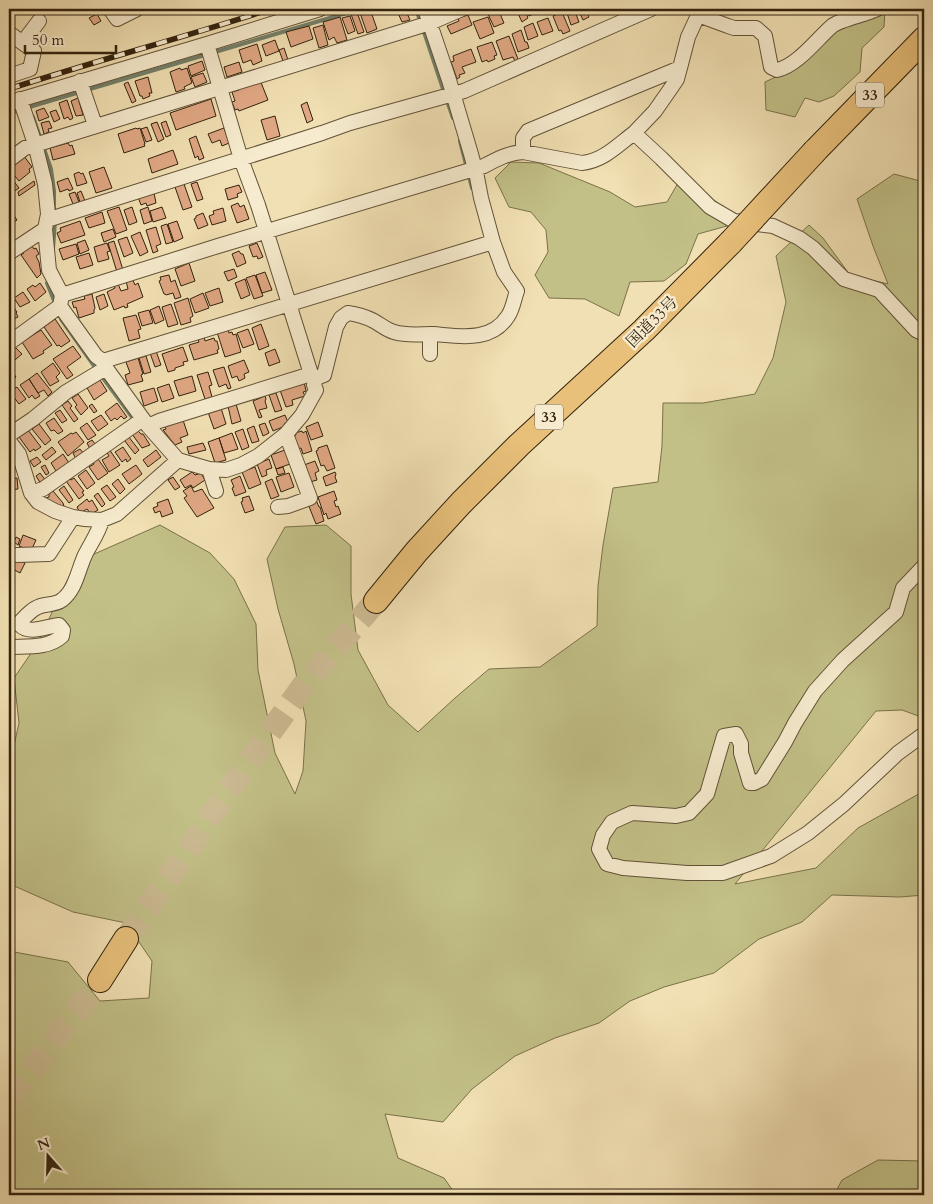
<svg xmlns="http://www.w3.org/2000/svg" width="933" height="1204" viewBox="0 0 933 1204" font-family="Cardo,'Noto Serif JP',serif">
<rect width="100%" height="100%" fill="#f1e0b3"/>
<filter id="stains"><feTurbulence type="fractalNoise" baseFrequency=".004" numOctaves="4"/><feColorMatrix values="0 0 0 0 .2 0 0 0 0 .09 0 0 0 0 .02 0 0 0 .5 -.17"/></filter>
<radialGradient id="worn" r=".72"><stop offset=".6" stop-color="#630" stop-opacity="0"/><stop offset="1" stop-color="#630" stop-opacity=".3"/></radialGradient>
<path fill="#c2c087" stroke="#7a714a" d="M873,9H885L884,27L862,48L860,72L834,96L819,102L805,98L795,117L766,110L765,82L795,68L837,25Z
M511,162L539,163L610,192L635,207L667,202L678,183L707,194L733,216L727,226L698,234L686,264L664,281L630,282L619,316L585,299L549,298L535,275L548,252L546,230L531,212L509,207L495,178Z
M894,174L924,182V718L902,710L876,711L735,884L816,868L858,828L924,791V895L900,897L832,895L802,922L759,939L714,973L664,987L630,1001L599,1023L555,1038L515,1056L472,1089L443,1122L385,1114L398,1158L444,1178L456,1195H9V951L68,962L100,1001L149,998L152,961L126,923L73,912L12,885L9,878V768L19,723L14,678L36,646L76,562L160,525L210,553L234,579L256,624L258,670L275,753L295,794L303,771L306,721L294,664L278,609L267,559L285,527L326,525L351,546V594L358,650L388,705L418,732L455,698L489,669L540,667L597,626L598,586L603,545L613,488L658,482L662,446L663,403H703L755,394L773,358L786,302L776,256L809,225L823,238L850,275L888,284L873,246L857,199Z
M878,1160L924,1161V1195H834L842,1180Z"/>
<g fill="none" stroke-linecap="round" stroke-linejoin="round">
<path stroke="#72806a" stroke-width="4" d="M416,9C429,45 440,82 453,118
M9,113L360,9
M33,117L51,169L54,191V209
M460,141L472,188
M53,249L55,221
M49,280L47,283L55,303
M61,319L97,370L135,421"/>
</g>
<path fill="#e0a884" stroke="#33220e" d="M16,9H27L18,14Z
M363,9H370L377,29L367,33L359,10Z
M398,9H412L413,11L409,12L407,9L399,12Z
M496,9H498L504,23L494,27L487,12Z
M516,9H524L528,18L522,22Z
M526,9H542V10L529,16Z
M568,9H574L579,22L571,25L566,10Z
M578,9H586L589,17L583,20Z
M591,9H598L599,12L593,15Z
M603,9H615L604,13Z
M406,11L410,20L402,22L398,13Z
M357,12L364,32L358,34L351,14Z
M562,12L570,31L563,34L561,30L559,31L553,16Z
M97,14L101,21L94,25L89,18Z
M468,15L472,25L451,34L447,26L459,21L458,18Z
M350,16L355,31L348,34L342,18Z
M340,17L347,40L337,43L334,37L329,40L323,22Z
M488,17L494,33L480,39L473,22Z
M548,18L553,31L542,35L537,22Z
M533,23L538,36L528,40L524,27Z
M323,25L328,45L319,48L313,28Z
M309,26L313,39L291,47L286,32Z
M521,30L525,42H527L529,48L518,52L512,34Z
M509,36L518,59L515,61L513,57L503,60L496,41Z
M275,40L279,51L266,56L262,45Z
M492,42L497,55L494,56L495,59L488,62L487,60L482,62L477,47Z
M257,44L262,61L253,65L251,60L243,63L239,50Z
M284,48L288,60L283,61L279,50Z
M471,49L476,62L462,67L465,73L459,75L460,77L457,79L451,62L454,61L453,56Z
M202,61L205,70L191,76L188,66Z
M239,62L242,72L227,77L224,67Z
M180,68L181,70L187,68L192,83L184,87L185,89L176,92L170,72Z
M203,73L207,82L195,87L191,77Z
M148,77L152,93H149L150,96L143,99L142,96H140L135,81Z
M260,80L268,100L239,111L238,109L235,110L232,102L235,101L232,92L239,90L238,88Z
M128,82L136,101L132,103L124,84Z
M78,98L83,115L76,116L71,101Z
M211,99L216,116L176,130L170,113Z
M67,100L73,118L70,120L68,117L64,119L59,103Z
M307,102L313,120L307,123L301,105Z
M44,108L49,117L39,121L36,111Z
M56,110L60,119L54,122L50,112Z
M275,116L280,136L267,140L261,120Z
M49,121L52,128L48,129L49,132L44,134L41,123Z
M166,121L171,135L166,137L161,123Z
M157,122L164,139L158,142L151,124Z
M147,127L152,140L146,142L141,129Z
M136,128L137,129L140,128L145,144H144L145,146L124,153L118,134Z
M224,128L229,143L222,146L220,140L212,143L208,134Z
M196,136L204,158L199,160L198,156L195,158L189,139Z
M68,143L70,146L72,145L75,154L53,160L50,148Z
M173,150L178,164L152,173L148,159Z
M24,156L32,167L29,169L30,172L19,181L9,169L11,167L10,164Z
M104,167L112,188L96,193L89,172Z
M79,172L81,174L83,173L87,183L77,186L74,174Z
M9,175L19,188L9,195Z
M68,178L73,189L69,191L68,189L60,192L57,182Z
M34,181L35,185L19,196L18,192Z
M197,182L203,199L197,201L191,184Z
M184,184L192,207L183,210L175,187Z
M239,185L242,192L237,194L238,197L228,200L225,189Z
M81,191L85,201L80,202L77,193Z
M75,192L79,202L73,204L69,194Z
M154,193L156,203L147,206L146,203L141,205L138,197Z
M238,203L240,207L244,205L249,219L237,223L231,206Z
M119,207L127,230L116,234L107,211Z
M132,207L137,222L129,225L124,210Z
M148,207L152,221L144,224L140,210Z
M162,207L166,218L153,222L150,211Z
M9,208L17,220L9,226Z
M223,208L226,221L212,225L209,216L214,214L213,211Z
M102,212L105,223L89,228L85,218Z
M203,213L208,225L198,229L194,219L196,218V216Z
M80,221L85,235L61,243L57,233L61,231L60,228Z
M177,221L183,238L174,242L168,224Z
M167,224L173,242L166,244L161,226Z
M156,227L161,244L156,246L158,251L153,253L146,230Z
M113,229L116,237L104,242L101,233Z
M140,232L148,252L140,256L131,236Z
M127,237L133,253L124,257L118,240Z
M85,240L89,250L80,254L77,243Z
M114,241L123,270L117,272L108,243Z
M30,243L34,249L36,248L39,254L36,256L39,262L41,274L37,278L21,255L24,253L21,250Z
M107,243L110,251L107,252L109,259L98,262L94,247Z
M257,243L263,257L258,259L257,256L253,257L249,246Z
M76,244L79,254L63,260L59,249Z
M239,251L241,254H243L246,263L237,267L232,254Z
M89,253L93,265L80,269L76,257Z
M189,263L195,281L181,286L175,269Z
M234,269L237,277L228,281L224,272Z
M265,272L272,290L262,293L256,275Z
M169,275L171,282L175,280L181,297L175,299L173,293L166,295L165,294H164L159,281L161,280L160,277Z
M255,275L263,296L254,299L246,278Z
M132,278L135,285L138,283L143,297L127,304L128,307L125,308L124,306L114,310L107,292L115,288L114,285L118,284L121,291L128,289L126,281Z
M245,279L250,295L241,299L235,283Z
M40,283L46,292L35,301L27,289L33,285L35,287Z
M219,288L223,302L210,306L205,293Z
M23,292L30,302L20,307L14,298Z
M203,293L209,308L195,313L190,299Z
M92,294L95,308L94,310V313L79,318L76,307L74,308L72,302L85,299L84,296Z
M104,294L108,306L100,310L96,297Z
M188,298L193,316L190,318L191,322L181,325L174,303Z
M10,302L17,312L16,313L18,317L12,320L10,318L9,319V303Z
M171,304L178,324L168,327L162,307Z
M159,306L164,320L155,324L150,310Z
M149,310L153,323L142,326L138,313Z
M136,315L141,329L138,330L140,338L129,341L123,318Z
M55,319L70,341L61,347L59,345L57,346L44,327Z
M261,324L269,346L259,350L252,328Z
M228,329L229,333L232,332L233,335L236,334L241,352L225,357L217,332Z
M248,329L254,344L243,348L237,333Z
M41,330L52,345L43,351L44,353L33,359L22,342Z
M204,336L205,341L214,338L215,341H217L219,349L217,350L218,353L194,360L189,345L199,342L198,339Z
M73,346L81,357L67,367L73,375L67,379L53,359Z
M15,347L22,354L9,365V352Z
M183,347L188,361L183,362L184,365L175,368V370L168,372L162,354Z
M275,349L280,362L269,366L265,353Z
M156,351L161,365L155,367L150,353Z
M146,356L151,372L144,374L139,358Z
M138,358L143,374L141,375L143,381L128,385L125,375L130,373L126,362Z
M244,360L249,372L244,374L245,378L239,381L237,376L232,378L228,366Z
M53,363L60,373L56,377L59,381L50,386L41,372Z
M9,367L16,377L9,383Z
M224,367L231,388L228,389L226,384L219,387L213,370Z
M208,372L212,385L209,386L212,397L205,399L197,375Z
M37,373L52,392L48,396L44,390L38,393L29,379Z
M192,376L196,391L179,396L174,381Z
M29,379L40,396L35,399L32,395L29,398L20,385Z
M100,380L107,391L94,400L87,388Z
M304,382L306,391L303,392L305,396L292,400L293,405L286,407L280,390Z
M169,384L174,398L162,402L157,388Z
M17,387L26,399L19,404L13,396L15,394L12,390Z
M154,388L158,401L144,406L140,392Z
M276,393L282,410L275,412L269,395Z
M78,394L88,408L81,415L75,407L77,405L72,398Z
M265,396L266,399L265,401L267,408L259,410L262,417L259,418L253,401Z
M9,399L15,408L9,412Z
M68,401L72,406L70,408L78,419L74,422L62,405Z
M117,403L127,417L124,419L121,416L117,420L115,418L111,421L105,412Z
M92,404L97,411L94,413L89,406Z
M236,404L241,421L232,424L228,406Z
M221,408L226,424L214,429L208,412Z
M60,410L67,420L62,423L55,413Z
M101,415L108,424L98,431L91,421Z
M285,415L288,422L284,424L285,426L273,431L269,421Z
M54,418L63,431L58,434L54,430L51,431L46,423Z
M183,420L188,435L180,438L182,442L175,445L163,430L166,429L165,427Z
M318,422L323,436L311,440L306,427Z
M87,423L96,435L88,440L80,428Z
M265,423L269,433L263,436L259,425Z
M39,424L51,440L45,445L32,429Z
M254,426L259,441L252,443L247,429Z
M243,429L249,447L242,450L235,432Z
M28,430L41,447L35,451L34,449L30,452L19,437Z
M138,431L141,434H143L150,445L142,448L132,434Z
M302,431L303,433L306,431L312,451L303,454L301,448L297,449L293,436L296,435L295,433Z
M76,432L84,442L68,456L58,442L71,433L73,434Z
M232,433L238,449L224,453L219,438Z
M128,436L139,450L135,454L124,440Z
M219,438L226,460L215,463L208,442Z
M92,440L96,445L90,449L87,443Z
M203,443L206,450L189,454L187,447Z
M327,445L335,468L327,471L324,465L321,466L316,451L318,450V448Z
M52,447L56,452L46,460L42,455Z
M123,447L131,459L127,462L126,459L122,462L115,452Z
M80,449L84,454L76,459L73,453Z
M109,449L120,465L109,472L102,460L109,456L106,451Z
M156,450L161,457L148,467L143,460Z
M285,450L290,464L276,469L271,455Z
M63,454L69,463L56,471L51,463Z
M37,457L41,462L34,467L30,461Z
M98,459L108,473L98,480L89,467L94,464L93,461Z
M269,459L272,468L266,470L267,475L262,477L257,464Z
M315,461L319,471L315,473L317,480L310,482L304,465Z
M45,465L49,473L46,475L41,467Z
M136,465L142,474L129,484L122,474Z
M255,467L261,484L249,489L242,472Z
M283,467L285,473L278,475L276,469Z
M86,470L95,483L87,489L78,476Z
M192,472L195,475L201,473L205,480L193,488L191,485L185,488L180,480Z
M335,472L336,474L335,477L337,482L326,486L323,477Z
M40,473L46,481L41,484L36,476Z
M289,473L294,487L281,492L276,477Z
M240,476L246,492L235,496L232,488L234,487L231,480Z
M173,477L180,487L175,490L168,480Z
M17,478L18,489L9,490V479Z
M69,478L71,480L74,478L84,491L82,492L84,495L79,499L66,481Z
M118,479L125,489L120,494L112,484Z
M272,479L279,496L271,499L265,482Z
M107,485L116,497L110,501L101,489Z
M64,486L73,500L69,503L59,490Z
M191,486L194,492L202,489L214,508L197,517L184,498L187,496L183,491Z
M53,491L63,503L64,506L61,507L44,499L49,497V494Z
M334,491L337,500L334,501L336,507L338,506L341,514L328,519L326,513L324,515L318,497Z
M98,493L105,504L102,507L94,496Z
M249,496L254,510L245,513L241,502L243,501L242,498Z
M87,499L89,502L92,500L98,510L91,514L87,509L80,513L77,507Z
M168,499L173,513L162,517L160,511L155,513L153,508L158,506L157,503Z
M316,500L319,507H320L324,521L316,524L308,504Z
M9,535L14,537L9,550Z
M23,535L36,540L31,551L19,546Z
M16,537L20,539L18,545L14,542Z
M13,558L25,563L20,573L9,567Z"/>
<g fill="none" stroke-linecap="round" stroke-linejoin="round">
<path stroke="#cbba92" stroke-width="24" stroke-dasharray="24 12" stroke-linecap="butt" d="M126,939L239,776L304,685L376,601
M9,1099L47,1050L100,980"/>
<g stroke="#625237" stroke-width="16">
<path id="minor" d="M110,9L117,19L137,9
M698,15L728,26L734,28H756L765,36L771,67L777,70C797,66 817,39 832,26C841,19 865,15 877,9
M9,33L34,51L30,69L9,76
M23,42L39,21
M80,81L95,125
M20,99L35,144L45,184L48,214L45,229L49,270L62,295L60,306L96,356L103,361L106,368L148,426L178,460L209,469L226,470L241,465L258,456L286,434L302,415L316,390L314,385L316,378L311,374L258,205L241,159L207,44
M9,103L207,44L320,9
M634,133L655,111L671,88L677,79L680,68
M523,152V138L528,131L588,106L680,68L688,37L701,9
M9,160L25,148L430,23L462,9
M47,220L322,133L350,123L464,91L651,9
M9,253L45,229
M62,295L218,246L484,166C497,159 508,153 523,152L582,163C603,161 618,145 634,133L661,158L710,207L734,221L773,226L799,238L813,248L844,279L879,290L916,330L924,334
M9,343L60,306
M430,354V334
M103,361L493,242L481,198L477,177L471,154L449,80L425,9
M316,378L324,375L336,327L341,318L348,313C357,314 366,317 374,321C381,325 387,330 394,332C407,336 420,334 433,334C459,336 491,343 508,316C513,309 514,299 517,291L504,272L493,242
M148,426L159,421L311,374
M9,435L33,419L66,392L106,368
M9,441L19,454L31,493L38,502L55,511L73,517L85,519L102,520L117,514L178,460
M209,469L216,491
M31,493L43,489L143,419
M278,507L288,506L310,498L286,434
M17,555L49,554L73,517
M924,566L903,588L896,612L843,660L815,691L795,723L785,742L762,779L754,783H750L741,753V744L736,734L724,736L707,794L689,813L676,816L632,813L612,822L603,835L599,849L607,864L623,868L687,873H723L771,856L808,833L844,804L898,753L924,734
M9,647C27,646 48,649 62,636L63,630L59,625C47,626 29,635 20,625L21,621C25,617 30,611 36,608C44,603 54,606 62,600C76,589 78,570 85,555C91,543 99,532 102,520"/>
</g>
<g stroke="#33220e" stroke-width="26">
<path id="trunk" d="M815,151L924,39
M376,601L417,551L461,503L519,445L644,330L731,242
M100,980L126,939"/>
</g>
<use href="#minor" stroke="#f6ebce" stroke-width="14"/>
<use href="#trunk" stroke="#e8c07a" stroke-width="24"/>
<g stroke="#33220e" stroke-width="5.5">
<path id="rail" d="M9,89C96,61 184,37 271,9"/>
</g>
<use href="#rail" stroke="#f6ebce" stroke-width="4" stroke-dasharray="11" stroke-linecap="butt"/>
<g stroke="#33220e" stroke-width="26" stroke-linecap="butt">
<path id="trunk-bridge" d="M731,242L815,151"/>
</g>
<use href="#trunk-bridge" stroke="#e8c07a" stroke-width="24"/>
</g>
<g text-anchor="middle" dominant-baseline="central" stroke-width="5" stroke-linejoin="round" paint-order="stroke">
<g fill="#f6ebce" stroke="#6e5e48" stroke-width="1">
<rect x="856" y="82.5" width="28" height="25" rx="4"/>
<rect x="535" y="404.5" width="28" height="25" rx="4"/>
</g>
<g font-size="15" font-weight="bold" fill="#33220e">
<text x="870" y="95">33</text>
<text x="549" y="417">33</text>
</g>
<g font-size="16" fill="#33220e" stroke="#f6ebce">
<text transform="translate(652 322) rotate(-45)">国道33号</text>
</g>
</g>
<rect width="933" height="1204" fill="none" stroke="#f1e0b3" stroke-width="30"/>
<rect x="10" y="10" width="913" height="1184" fill="none" stroke="#33220e" stroke-width="2.5"/>
<rect x="15" y="15" width="903" height="1174" fill="none" stroke="#33220e"/>
<g transform="translate(48 1156) rotate(340)" stroke="#f6ebce" stroke-width="4" paint-order="stroke">
<path d="M0-4L9 19L0 12L-9 19Z" fill="#33220e"/>
<text y="-8" font-size="14" font-weight="bold" text-anchor="middle" fill="#33220e">N</text>
</g>
<path d="M25 45v8h91v-8" fill="none" stroke="#33220e" stroke-width="2.5"/>
<text x="32" y="45" font-size="15" fill="#33220e" stroke="#f6ebce" stroke-width="4" paint-order="stroke">50 m</text>
<rect width="100%" height="100%" filter="url(#stains)"/>
<rect width="100%" height="100%" fill="url(#worn)"/>
</svg>
